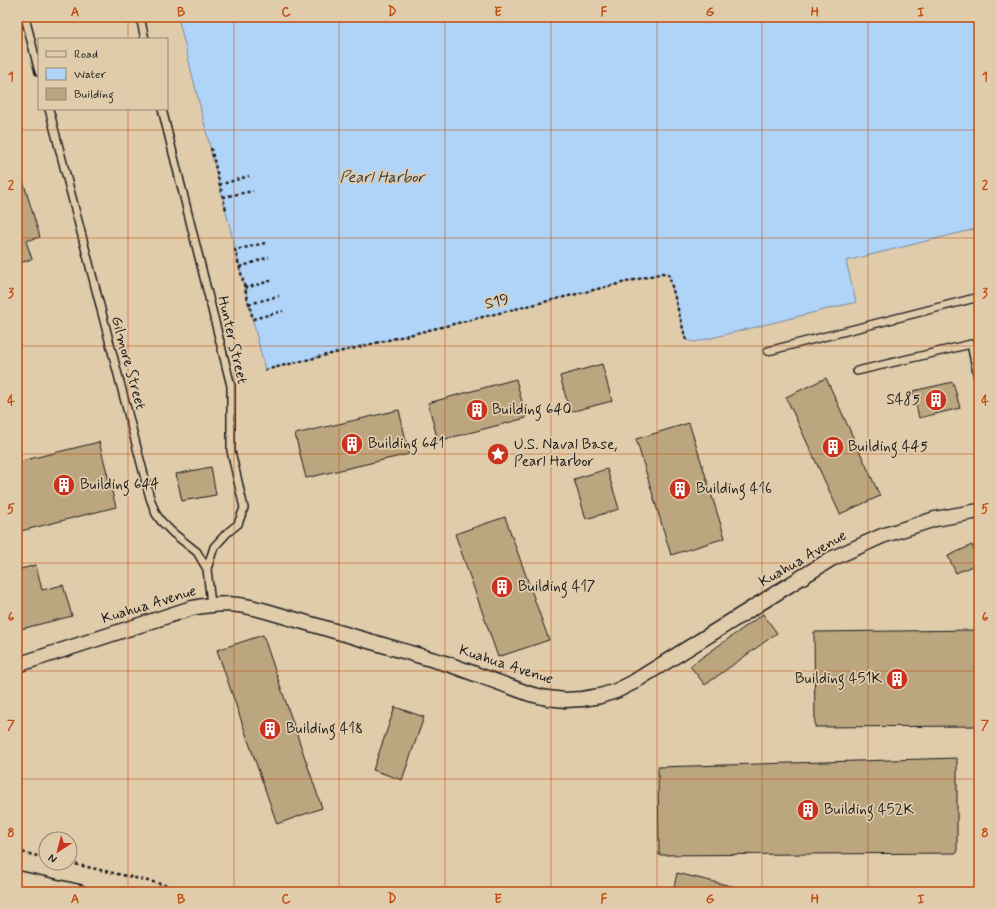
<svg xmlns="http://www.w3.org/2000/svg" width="996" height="909" viewBox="0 0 996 909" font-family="Mynerve,sans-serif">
<rect width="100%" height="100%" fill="#e0ccab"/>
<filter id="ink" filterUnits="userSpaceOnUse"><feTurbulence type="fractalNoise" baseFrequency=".025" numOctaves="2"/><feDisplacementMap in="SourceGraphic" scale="8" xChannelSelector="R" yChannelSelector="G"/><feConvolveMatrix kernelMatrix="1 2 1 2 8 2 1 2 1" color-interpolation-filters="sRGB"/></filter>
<g filter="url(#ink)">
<path fill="#b0d3f8" stroke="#758aa0" d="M178,17H979V228L846,261L856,302L695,342L686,340L669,276L663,273L265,370Z"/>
<path fill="#bca680" stroke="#1c1c1c" d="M17,161L40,237L26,241L32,259L17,264Z
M602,364L612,401L570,412L560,376Z
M826,378L880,496L840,514L786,397Z
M516,379L526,418L438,441L428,403Z
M953,382L960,408L919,418L913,391Z
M399,410L409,454L306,478L295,434Z
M689,423L725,538L671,555L636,439Z
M99,442L116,507L17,532V462Z
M211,467L216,495L182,501L176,474Z
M607,469L619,509L586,519L574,479Z
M505,517L549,640L498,657L455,534Z
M972,545L979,563L956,573L948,556Z
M36,565L42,590L63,585L72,616L17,630V570Z
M763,614L777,633L705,685L690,666Z
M979,630V726L815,727L814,632Z
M263,635L322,808L277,824L217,650Z
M395,707L424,717L402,780L373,770Z
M957,758V853L659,855L658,767Z
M677,873L756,892H673Z"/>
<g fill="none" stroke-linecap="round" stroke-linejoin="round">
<g stroke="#1c1c1c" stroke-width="10">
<path id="service" d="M25,17L39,72
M140,17L145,39
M49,109L150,498L156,514L161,521L173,533L197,552L207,569L211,604
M162,109L231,386V451L244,508L238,524L227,533L214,547L207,569
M768,351L979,297
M857,371L971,344L979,382"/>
</g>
<g stroke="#1c1c1c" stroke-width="17">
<path id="minor" d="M17,665L192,608C221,602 238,603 266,611L448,664L530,694L547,698L565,700L582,699L600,696L616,691L632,683L831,559L882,536L935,519L979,511
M17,878L79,892"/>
</g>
<path stroke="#1c1c1c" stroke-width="2.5" stroke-dasharray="3 3" stroke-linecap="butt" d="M211,148L226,210
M219,185L249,176
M223,197L253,191
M265,243L235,250L253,319L283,311
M240,267L269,257
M245,288L274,280
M249,304L279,296
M265,370L663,273L669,275L686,340
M17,851L46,858
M70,863L196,892"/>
<use href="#service" stroke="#e0ccab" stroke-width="7"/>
<use href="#minor" stroke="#e0ccab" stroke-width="14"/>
</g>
</g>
<path fill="none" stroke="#bf4d0f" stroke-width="1" stroke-opacity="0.55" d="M128,17V39M234,17V892M339,17V892M445,17V892M551,17V892M657,17V892M762,17V892M868,17V892M128,109V892M17,130H979M17,238H979M17,346H979M17,454H979M17,563H979M17,671H979M17,779H979"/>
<defs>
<g id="building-disc" transform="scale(1.15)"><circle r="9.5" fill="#c8321e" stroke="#e0ccab"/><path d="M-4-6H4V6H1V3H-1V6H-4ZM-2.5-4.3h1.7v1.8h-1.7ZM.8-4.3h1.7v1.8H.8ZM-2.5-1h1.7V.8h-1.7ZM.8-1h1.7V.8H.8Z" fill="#fff"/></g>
<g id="sight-disc" transform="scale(1.15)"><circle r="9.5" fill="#c8321e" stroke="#e0ccab"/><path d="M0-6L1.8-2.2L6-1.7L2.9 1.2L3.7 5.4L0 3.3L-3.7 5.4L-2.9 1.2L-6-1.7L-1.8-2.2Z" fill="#fff"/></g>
</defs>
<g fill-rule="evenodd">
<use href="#building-disc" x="936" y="400"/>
<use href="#building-disc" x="477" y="410"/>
<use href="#building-disc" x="352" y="444"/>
<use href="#building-disc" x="833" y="447"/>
<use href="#sight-disc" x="498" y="454"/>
<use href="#building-disc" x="64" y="485"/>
<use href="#building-disc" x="680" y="489"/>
<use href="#building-disc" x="502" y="587"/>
<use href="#building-disc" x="897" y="679"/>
<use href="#building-disc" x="270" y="729"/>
<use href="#building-disc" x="808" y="810"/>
</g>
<g text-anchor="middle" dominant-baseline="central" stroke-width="3.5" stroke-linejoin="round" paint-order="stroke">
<g font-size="15" fill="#1c1c1c" stroke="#e0ccab">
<text transform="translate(497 302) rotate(-14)">S19</text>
<text transform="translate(232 340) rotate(77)">Hunter Street</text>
<text transform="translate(128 363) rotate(75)">Gilmore Street</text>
<text transform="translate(803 559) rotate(-30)">Kuahua Avenue</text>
<text transform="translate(149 605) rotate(-17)">Kuahua Avenue</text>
<text transform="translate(506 665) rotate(18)">Kuahua Avenue</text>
</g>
<g font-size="15" fill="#1c1c1c" stroke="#e0ccab" text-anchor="start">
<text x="920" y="400" text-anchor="end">S485</text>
<text x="492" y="410">Building 640</text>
<text x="368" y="444">Building 641</text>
<text x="514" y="445">U.S. Naval Base,<tspan x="514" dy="17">Pearl Harbor</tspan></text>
<text x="848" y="447">Building 445</text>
<text x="80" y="485">Building 644</text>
<text x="696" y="489">Building 416</text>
<text x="518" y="587">Building 417</text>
<text x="882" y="679" text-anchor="end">Building 451K</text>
<text x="286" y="729">Building 418</text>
<text x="824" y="810">Building 452K</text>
</g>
<g font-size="16" font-style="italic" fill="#3a4148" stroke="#e0ccab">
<text x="382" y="177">Pearl Harbor</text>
</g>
</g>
<rect width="996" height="909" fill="none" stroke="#e0ccab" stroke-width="44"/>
<rect x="38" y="38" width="130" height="72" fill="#e0ccab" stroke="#928672"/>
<rect x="46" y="51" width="20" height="6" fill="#e0ccab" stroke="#928672"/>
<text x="74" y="58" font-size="12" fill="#1c1c1c">Road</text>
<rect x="46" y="68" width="20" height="12" fill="#b0d3f8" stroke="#928672"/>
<text x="74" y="78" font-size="12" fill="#1c1c1c">Water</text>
<rect x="46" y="88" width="20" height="12" fill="#bca680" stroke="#928672"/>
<text x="74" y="98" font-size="12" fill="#1c1c1c">Building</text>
<g transform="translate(58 851) rotate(216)"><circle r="19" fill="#e0ccab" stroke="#928672"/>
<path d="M0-3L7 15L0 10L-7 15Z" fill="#c8321e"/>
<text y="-6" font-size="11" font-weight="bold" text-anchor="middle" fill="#1c1c1c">N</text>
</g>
<rect x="22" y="22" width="952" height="865" fill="none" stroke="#bf4d0f" stroke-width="1.5"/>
<g font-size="13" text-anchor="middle" font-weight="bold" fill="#bf4d0f">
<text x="75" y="16">A</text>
<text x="181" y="16">B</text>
<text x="286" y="16">C</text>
<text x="392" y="16">D</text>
<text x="498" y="16">E</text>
<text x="604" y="16">F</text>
<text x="710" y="16">G</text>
<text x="815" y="16">H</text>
<text x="921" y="16">I</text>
<text x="11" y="81">1</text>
<text x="985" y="81">1</text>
<text x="11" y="189">2</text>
<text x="985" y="189">2</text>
<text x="11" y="297">3</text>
<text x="985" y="297">3</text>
<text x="11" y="405">4</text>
<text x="985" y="405">4</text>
<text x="11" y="513">5</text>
<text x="985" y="513">5</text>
<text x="11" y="621">6</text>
<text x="985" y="621">6</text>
<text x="11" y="729">7</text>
<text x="985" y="729">7</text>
<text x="11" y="837">8</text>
<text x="985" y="837">8</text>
<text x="75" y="903">A</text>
<text x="181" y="903">B</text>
<text x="286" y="903">C</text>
<text x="392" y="903">D</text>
<text x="498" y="903">E</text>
<text x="604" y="903">F</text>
<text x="710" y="903">G</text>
<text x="815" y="903">H</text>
<text x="921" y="903">I</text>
</g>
</svg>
